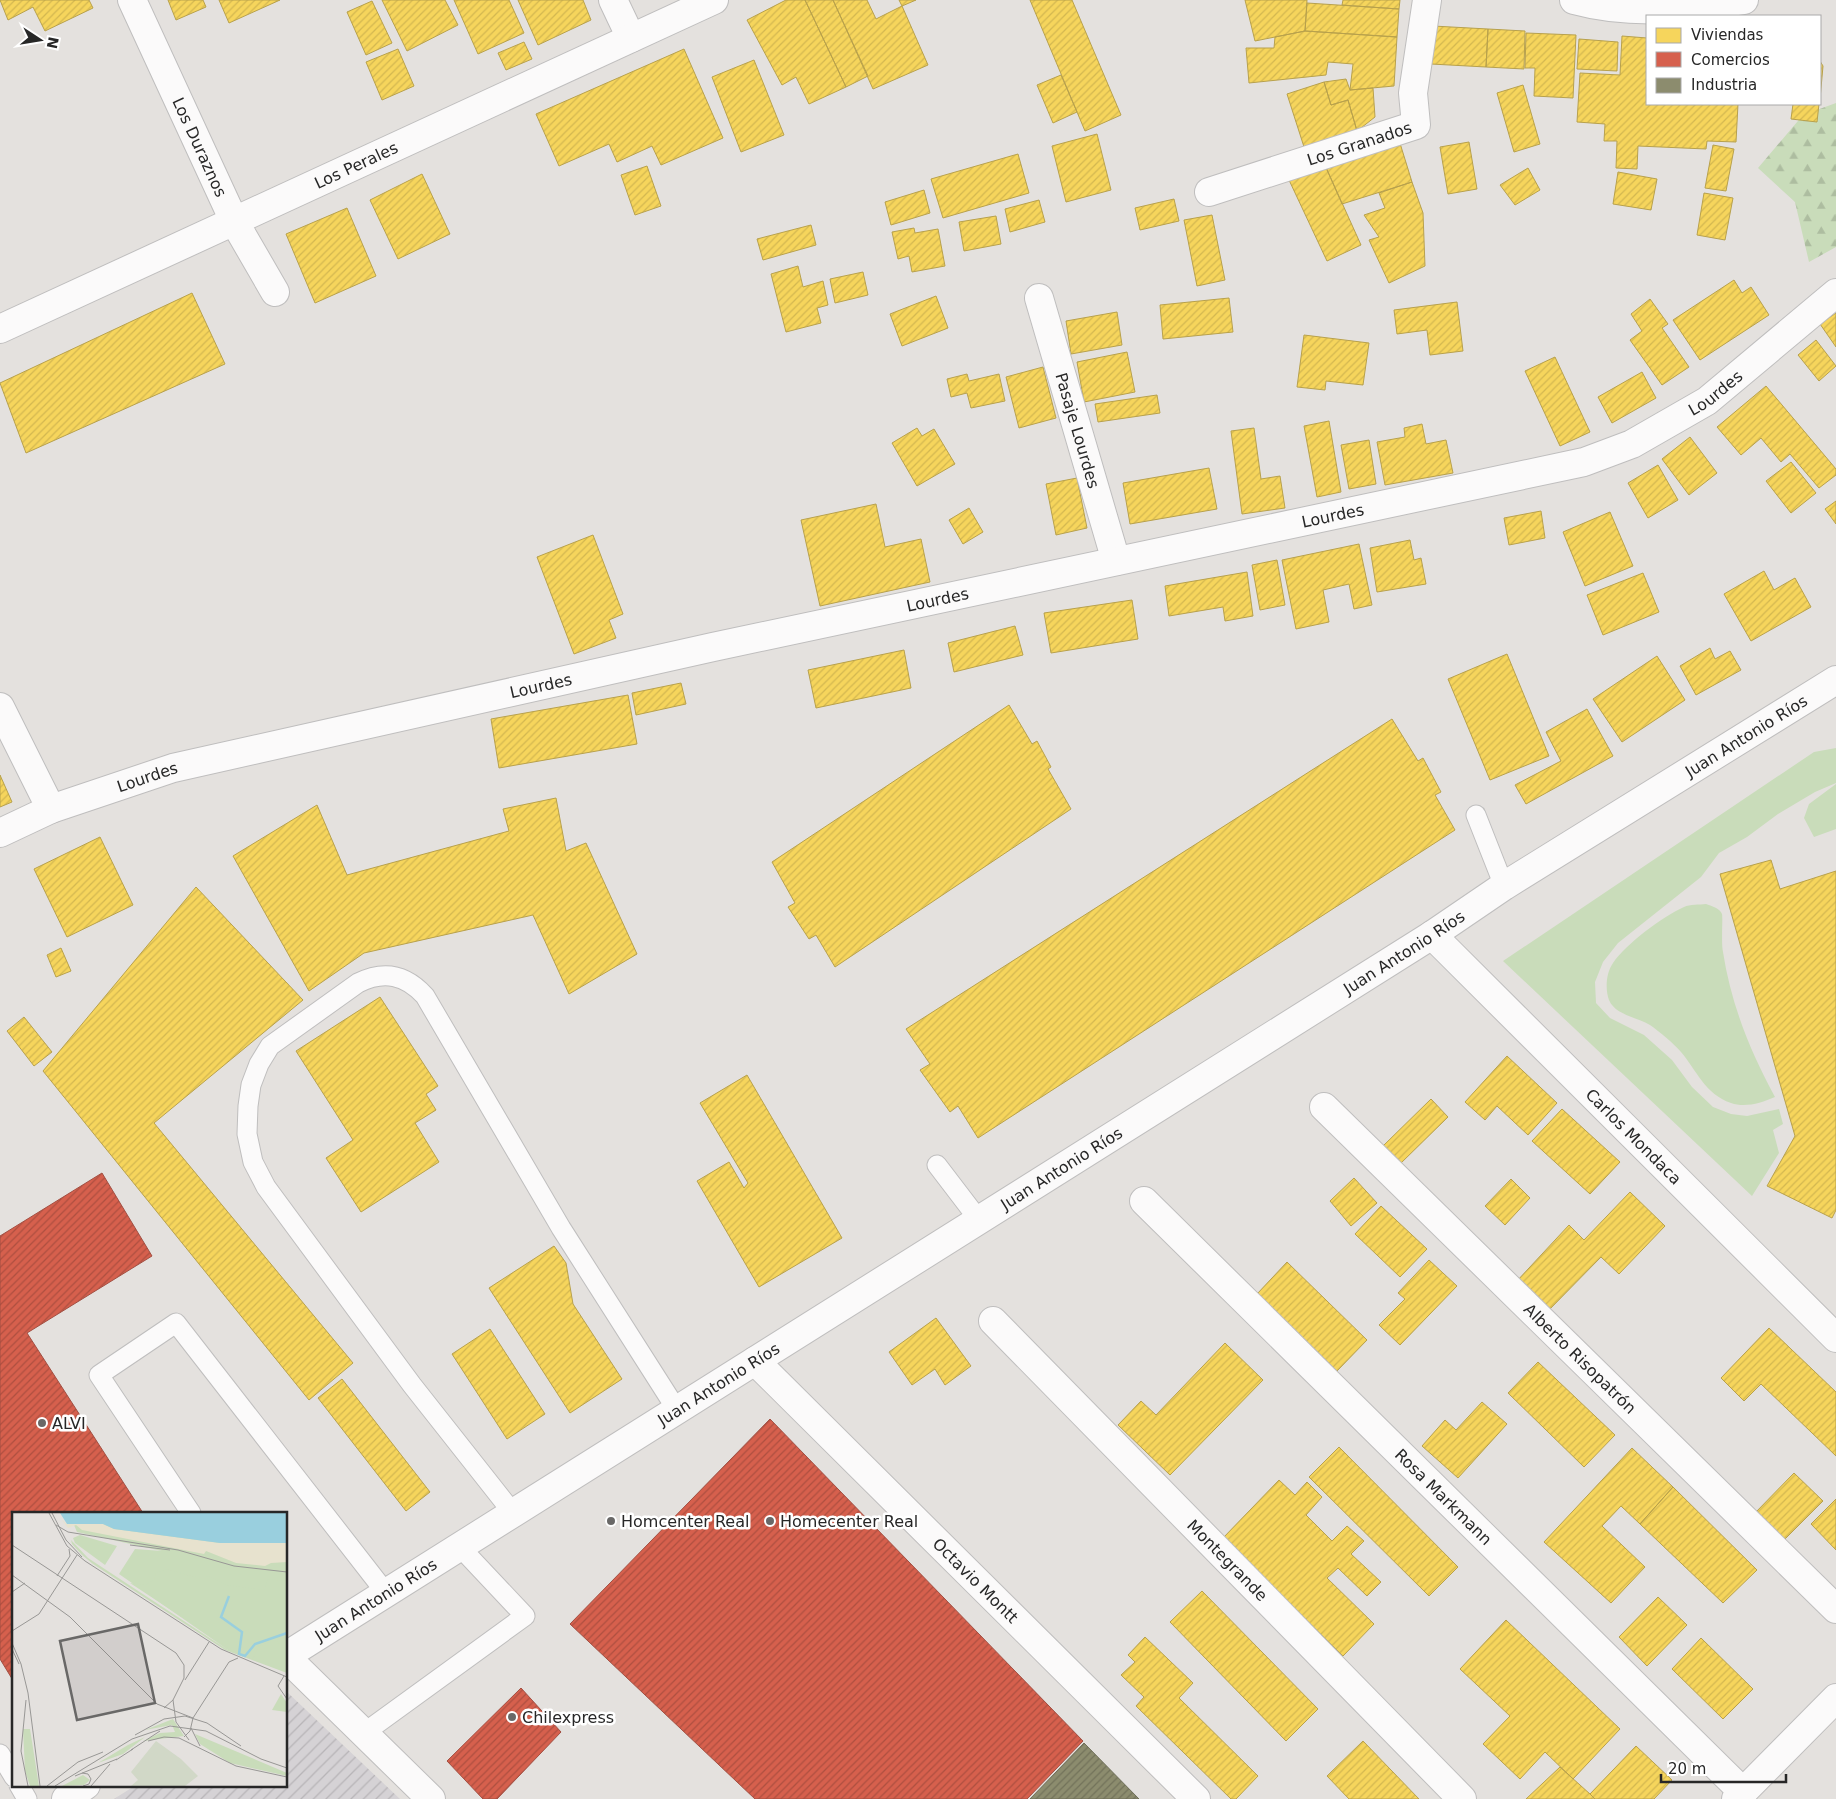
<svg xmlns="http://www.w3.org/2000/svg" width="1836" height="1799" viewBox="0 0 1836 1799" font-family="'DejaVu Sans',sans-serif">
<defs>
<pattern id="industrial-furrows" width="10" height="10" patternUnits="userSpaceOnUse" patternTransform="scale(1.25)"><rect width="10" height="10" fill="#d5d2d5"/><path d="M-1 1l2-2M0 10L10 0M9 11l2-2" fill="none" stroke="#b7b4b7"/></pattern>
<pattern id="forest-firs" width="22" height="20" patternUnits="userSpaceOnUse" patternTransform="scale(1.25)"><rect width="22" height="20" fill="#c9dcba"/><path d="M5 1l3.5 6h-7zM16 11l3.5 6h-7z" fill="#adbda0"/></pattern>
<pattern id="homes-hatch" width="6" height="6" patternUnits="userSpaceOnUse" patternTransform="scale(1.25)"><rect width="6" height="6" fill="#f6d55c"/><path d="M-1 1l2-2M0 6l6-6M5 7l2-2" fill="none" stroke="#d3b750"/></pattern>
<pattern id="shops-hatch" width="6" height="6" patternUnits="userSpaceOnUse" patternTransform="scale(1.25)"><rect width="6" height="6" fill="#d6604d"/><path d="M-1 1l2-2M0 6l6-6M5 7l2-2" fill="none" stroke="#ae4f40"/></pattern>
<pattern id="industry-hatch" width="6" height="6" patternUnits="userSpaceOnUse" patternTransform="scale(1.25)"><rect width="6" height="6" fill="#8c8c6e"/><path d="M-1 1l2-2M0 6l6-6M5 7l2-2" fill="none" stroke="#72725a"/></pattern>
</defs>
<rect width="100%" height="100%" fill="#e4e1de"/>
<path fill="url(#industrial-furrows)" d="M286,1691L400,1799H114L136,1785H286Z"/>
<path fill="#c9dcba" d="M1836,748V783L1815,792L1778,814L1747,837L1719,853L1701,877L1618,943L1603,962L1595,982L1596,1003L1610,1018L1644,1035L1672,1060L1692,1087L1713,1107L1731,1114L1747,1116L1779,1109L1783,1124L1773,1130L1779,1153L1752,1196L1503,961L1814,752Z
M1836,784V829L1814,837L1804,818L1809,804Z
M1706,904C1711,906 1720,908 1722,914C1723,917 1721,944 1723,952C1731,1004 1750,1051 1775,1097C1761,1103 1745,1108 1731,1103C1705,1094 1697,1071 1681,1052C1673,1043 1660,1032 1650,1025C1637,1017 1615,1015 1609,1000C1605,989 1606,973 1613,963C1626,944 1663,916 1684,907C1690,904 1699,905 1706,904Z"/>
<path fill="url(#forest-firs)" d="M1836,103V247L1809,262L1795,202L1758,168L1803,115Z"/>
<path fill="url(#homes-hatch)" stroke="#b8a14c" d="M0,0H89L93,8L45,31L33,7L8,20Z
M168,0H203L206,7L176,20Z
M219,0H280L229,23Z
M382,0H445L458,25L407,51Z
M454,0H509L524,33L478,54Z
M518,0H583L591,20L538,45Z
M786,0H805L846,87L809,104L796,77L782,85L747,20Z
M805,0H833L868,76L846,87Z
M833,0H867L876,19L902,6L928,65L873,89Z
M899,0H916L902,6Z
M1030,0H1072L1121,115L1085,131Z
M1245,0H1307L1305,31L1255,41Z
M1343,0H1400L1399,9L1342,5Z
M372,1L392,43L366,55L347,12Z
M1307,3L1399,9L1397,37L1305,31Z
M1433,26L1488,29L1486,67L1431,64Z
M1488,29L1525,31L1524,69L1486,67Z
M1305,31L1397,37L1394,86L1350,90L1353,64L1328,62L1326,75L1249,83L1246,48H1274L1275,37Z
M1526,33L1576,35L1573,98L1534,96L1535,68H1525Z
M1622,36L1647,38V104H1738L1736,142L1707,141L1706,149L1638,146L1637,169L1616,168L1617,141H1604L1605,124L1577,122L1580,73L1620,75Z
M1579,39L1618,42L1617,71L1577,69Z
M524,42L532,59L506,70L498,53Z
M398,49L414,86L382,100L366,62Z
M684,49L723,138L661,165L652,146L617,162L609,144L559,166L536,114Z
M754,60L784,135L741,152L712,77Z
M1820,61L1823,66L1820,99Z
M1061,75L1077,112L1053,123L1037,85Z
M1346,79L1350,90L1373,88L1375,117L1357,131L1348,100L1331,105L1324,82Z
M1324,82L1331,105L1348,100L1357,131L1305,150L1287,94Z
M1523,85L1540,144L1514,152L1497,93Z
M1793,104H1819L1817,122L1791,119Z
M1097,134L1111,190L1066,202L1052,146Z
M1399,140L1412,182L1342,204L1324,163Z
M1469,142L1477,189L1448,194L1440,147Z
M1713,145L1734,149L1726,191L1705,188Z
M1018,154L1029,193L943,218L931,179Z
M1324,163L1361,245L1327,261L1289,180Z
M647,166L661,206L635,215L621,175Z
M1528,168L1540,190L1515,205L1500,185Z
M1618,172L1657,179L1651,210L1613,204Z
M422,174L450,234L398,259L370,200Z
M1412,182L1423,213L1425,266L1389,283L1369,240L1379,237L1364,215L1385,208L1379,193Z
M924,190L930,213L891,225L885,202Z
M1704,193L1733,198L1725,240L1697,235Z
M1174,199L1179,221L1140,230L1135,208Z
M1039,200L1045,222L1010,232L1005,209Z
M347,208L376,276L315,303L286,234Z
M1212,215L1225,280L1197,286L1184,220Z
M996,216L1001,244L964,251L959,222Z
M811,225L816,245L763,260L757,239Z
M914,228L915,233L938,229L945,266L912,272L909,256L898,259L892,232Z
M798,266L803,287L823,281L828,305L817,308L821,323L786,332L771,274Z
M863,272L868,295L835,303L830,279Z
M1734,280L1742,293L1751,287L1769,315L1700,360L1673,320Z
M192,293L225,364L26,453L0,383Z
M936,296L948,328L902,346L890,314Z
M1229,298L1233,332L1163,339L1160,305Z
M1650,299L1668,324L1662,328L1689,367L1662,385L1630,340L1642,331L1631,314Z
M1457,302L1463,351L1430,355L1427,330L1397,334L1394,310Z
M1117,312L1122,345L1071,354L1066,321Z
M1836,313V347L1820,324Z
M1304,335L1369,343L1363,385L1326,381L1325,390L1297,387Z
M1816,340L1836,366L1819,381L1798,355Z
M1127,352L1135,392L1084,402L1077,362Z
M1555,357L1590,432L1560,446L1525,371Z
M1043,367L1056,418L1019,428L1006,377Z
M1642,372L1656,398L1612,423L1598,397Z
M967,374L969,381L999,374L1005,401L971,408L967,393L951,397L947,379Z
M1766,386L1836,469V475L1819,488L1790,454L1781,462L1761,438L1741,455L1717,427Z
M1157,395L1160,413L1098,422L1095,404Z
M1329,421L1341,492L1317,497L1304,426Z
M1422,424L1426,444L1446,440L1453,473L1385,485L1377,442L1405,437L1404,428Z
M917,428L922,436L934,429L955,464L917,486L892,443Z
M1254,428L1261,479L1280,476L1285,508L1242,514L1231,431Z
M1690,437L1717,473L1689,495L1662,459Z
M1369,440L1376,484L1349,489L1341,445Z
M1791,462L1816,493L1791,513L1766,481Z
M1658,465L1678,500L1648,518L1628,483Z
M1209,468L1217,509L1130,524L1123,483Z
M1077,478L1087,528L1056,535L1046,484Z
M1836,501V524L1825,509Z
M876,504L885,547L921,539L930,582L820,606L801,520Z
M969,508L983,532L963,544L949,520Z
M1541,511L1545,538L1509,545L1504,518Z
M1610,512L1633,566L1585,586L1563,532Z
M593,535L623,614L609,620L616,638L574,654L537,557Z
M1410,540L1414,560L1421,558L1426,584L1377,592L1370,548Z
M1359,544L1372,605L1354,609L1349,584L1323,590L1329,622L1296,629L1282,560Z
M1277,560L1285,605L1260,610L1252,565Z
M1764,571L1774,590L1795,578L1811,607L1751,641L1724,594Z
M1247,572L1253,616L1225,621L1223,607L1169,616L1165,586Z
M1643,573L1659,612L1603,635L1587,595Z
M1132,600L1138,639L1051,653L1044,613Z
M1015,626L1023,655L954,672L948,643Z
M1710,648L1715,659L1730,651L1741,670L1696,695L1680,666Z
M904,650L911,688L816,708L808,670Z
M1507,654L1549,756L1490,780L1448,679Z
M1657,656L1685,700L1622,742L1593,699Z
M681,683L686,704L636,715L632,693Z
M628,695L637,744L499,768L491,719Z
M1009,705L1032,744L1037,741L1051,767L1048,769L1071,809L835,967L816,935L809,939L788,907L795,903L772,862Z
M1587,709L1613,756L1526,804L1515,785L1561,761L1546,732Z
M1392,719L1418,761L1423,758L1441,792L1435,795L1455,830L978,1138L958,1106L950,1112L920,1070L930,1064L906,1029Z
M0,775L12,802L0,807Z
M556,798L566,851L586,843L637,954L569,994L533,915L364,953L309,991L233,856L317,805L347,875L509,831L503,809Z
M100,837L133,905L67,937L34,869Z
M1771,860L1780,889L1836,871V1210L1832,1218L1767,1186L1795,1136L1720,874Z
M196,887L303,1000L154,1123L353,1363L309,1400L43,1071Z
M61,948L71,971L56,977L47,955Z
M380,997L438,1086L426,1094L436,1110L415,1123L439,1162L361,1212L326,1158L353,1140L296,1051Z
M24,1017L52,1052L34,1066L7,1031Z
M1507,1056L1557,1103L1528,1135L1497,1106L1485,1120L1465,1102Z
M747,1075L842,1238L759,1287L697,1181L729,1162L744,1188L748,1183L700,1103Z
M1431,1099L1448,1117L1400,1164L1383,1146Z
M1562,1109L1620,1162L1590,1194L1532,1141Z
M1354,1178L1377,1203L1351,1226L1330,1201Z
M1511,1179L1530,1198L1505,1225L1485,1206Z
M1630,1192L1665,1226L1619,1274L1601,1257L1547,1312L1516,1282L1569,1225L1584,1240Z
M1381,1206L1427,1249L1400,1277L1355,1234Z
M554,1246L566,1263L573,1304L622,1379L570,1413L489,1288Z
M1429,1260L1457,1286L1400,1345L1379,1325L1405,1299L1398,1293Z
M1287,1262L1367,1340L1337,1371L1257,1294Z
M936,1318L971,1366L945,1385L935,1369L912,1385L889,1352Z
M1769,1328L1836,1392V1456L1761,1384L1744,1401L1721,1378Z
M490,1329L545,1414L507,1439L452,1354Z
M1225,1343L1263,1380L1170,1475L1118,1425L1141,1401L1156,1415Z
M1538,1362L1615,1435L1584,1467L1508,1393Z
M342,1379L430,1492L406,1511L318,1398Z
M1482,1402L1507,1424L1458,1478L1422,1446L1445,1420L1456,1430Z
M1339,1447L1458,1567L1429,1596L1309,1477Z
M1632,1448L1673,1487L1640,1524L1621,1506L1602,1526L1645,1567L1611,1603L1544,1542Z
M1794,1473L1823,1501L1783,1541L1755,1513Z
M1279,1480L1295,1495L1307,1482L1322,1497L1306,1515L1332,1541L1347,1526L1364,1541L1351,1554L1381,1582L1367,1596L1338,1568L1327,1578L1374,1624L1343,1656L1223,1538Z
M1673,1487L1757,1570L1723,1603L1640,1524Z
M1836,1499V1550L1811,1524Z
M1202,1591L1318,1709L1286,1741L1170,1622Z
M1658,1597L1687,1625L1647,1666L1619,1637Z
M1506,1620L1620,1729L1573,1779L1545,1752L1520,1779L1483,1744L1510,1716L1460,1669Z
M1145,1637L1193,1683L1179,1698L1258,1776L1236,1799H1231L1136,1706L1144,1697L1121,1675L1135,1662L1128,1655Z
M1701,1638L1753,1689L1723,1719L1672,1669Z
M1363,1741L1419,1799H1349L1327,1776Z
M1636,1746L1672,1780L1654,1799H1595L1590,1794Z
M1560,1767L1590,1794L1595,1799H1526Z"/>
<path fill="url(#shops-hatch)" stroke="#a24f42" d="M102,1173L152,1256L27,1333L143,1513H14V1682L0,1659V1236Z
M770,1419L1083,1741L1027,1799H755L570,1624Z
M521,1688L561,1732L497,1799H483L447,1761Z"/>
<path fill="url(#industry-hatch)" stroke="#6e6e59" d="M1084,1743L1139,1799H1030Z"/>
<g fill="none" stroke-linecap="round" stroke-linejoin="round">
<g stroke="#bfbebe" stroke-width="21">
<path id="service" d="M1476,815L1504,886
M937,1165L979,1220
M191,1513L99,1375L176,1323L386,1593
M513,1513L412,1385L266,1187L253,1162L247,1134L248,1106L251,1085L259,1064L270,1046L358,983C384,970 406,975 425,996L561,1228L677,1410
M364,1733L525,1616L460,1547
M0,1754L14,1777
M19,1785L27,1799"/>
</g>
<g stroke="#bfbebe" stroke-width="30">
<g id="minor">
<path id="s1" d="M132,0L234,221L275,292"/>
<path d="M613,0L631,38"/>
<path d="M1574,0C1629,15 1688,10 1744,0"/>
<path id="s2" d="M1209,192L1416,125L1413,93L1427,0"/>
<path id="s3" d="M1039,298L1116,561"/>
<path id="s4" d="M0,329L714,0"/>
<path d="M0,707L51,809"/>
<path id="s5" d="M0,833L51,809L173,768L713,647L1584,462L1632,444L1707,401L1836,293"/>
<path id="s6" d="M1432,935L1836,1338"/>
<path id="s7" d="M1324,1107L1836,1609"/>
<path id="s8" d="M1144,1201L1743,1792"/>
<path id="s9" d="M993,1321L1462,1799"/>
<path id="s10" d="M755,1361L1196,1799"/>
<path d="M286,1657L431,1799"/>
</g>
</g>
<g stroke="#bfbebe" stroke-width="30">
<g id="secondary">
<path id="s11" d="M286,1656L1432,935L1504,886L1836,680"/>
<path d="M66,1799L86,1785"/>
<path d="M1736,1799L1836,1698"/>
</g>
</g>
<use href="#service" stroke="#fbfafa" stroke-width="19"/>
<use href="#minor" stroke="#fbfafa" stroke-width="28"/>
<use href="#secondary" stroke="#fbfafa" stroke-width="28"/>
</g>
<g fill="#696867" stroke="#fff" stroke-width="2">
<circle cx="42" cy="1423" r="5"/>
<circle cx="611" cy="1521" r="5"/>
<circle cx="770" cy="1521" r="5"/>
<circle cx="512" cy="1717" r="5"/>
</g>
<g text-anchor="middle" dominant-baseline="central" stroke-width="5" stroke-linejoin="round" paint-order="stroke">
<g font-size="16" fill="#272727" stroke="#fff">
<text stroke="none"><textPath href="#s2" startOffset="158">Los Granados</textPath></text>
<text stroke="none"><textPath href="#s1" startOffset="162">Los Duraznos</textPath></text>
<text stroke="none"><textPath href="#s4" startOffset="392">Los Perales</textPath></text>
<text stroke="none"><textPath href="#s5" startOffset="1778">Lourdes</textPath></text>
<text stroke="none"><textPath href="#s3" startOffset="138">Pasaje Lourdes</textPath></text>
<text stroke="none"><textPath href="#s5" startOffset="1372">Lourdes</textPath></text>
<text stroke="none"><textPath href="#s5" startOffset="968">Lourdes</textPath></text>
<text stroke="none"><textPath href="#s5" startOffset="562">Lourdes</textPath></text>
<text stroke="none"><textPath href="#s11" startOffset="1726">Juan Antonio Ríos</textPath></text>
<text stroke="none"><textPath href="#s5" startOffset="158">Lourdes</textPath></text>
<text stroke="none"><textPath href="#s11" startOffset="1321">Juan Antonio Ríos</textPath></text>
<text stroke="none"><textPath href="#s6" startOffset="285">Carlos Mondaca</textPath></text>
<text stroke="none"><textPath href="#s11" startOffset="916">Juan Antonio Ríos</textPath></text>
<text stroke="none"><textPath href="#s7" startOffset="359">Alberto Risopatrón</textPath></text>
<text stroke="none"><textPath href="#s11" startOffset="511">Juan Antonio Ríos</textPath></text>
<text stroke="none"><textPath href="#s8" startOffset="421">Rosa Markmann</textPath></text>
<text stroke="none"><textPath href="#s9" startOffset="335">Montegrande</textPath></text>
<text stroke="none"><textPath href="#s10" startOffset="311">Octavio Montt</textPath></text>
<text stroke="none"><textPath href="#s11" startOffset="106">Juan Antonio Ríos</textPath></text>
</g>
<g font-size="16" fill="#272727" stroke="#fff" text-anchor="start">
<text x="52" y="1423">ALVI</text>
<text x="621" y="1521">Homcenter Real</text>
<text x="780" y="1521">Homecenter Real</text>
<text x="522" y="1717">Chilexpress</text>
</g>
</g>
<g transform="translate(12 1512)">
<rect width="275" height="275" fill="#e4e1de"/>
<path d="M57,1L275,14V161L213,138L81,52L70,43L60,32L59,28L76,46L216,138L107,62L123,37L150,39L65,20ZM68,23L105,34L93,53L63,31L61,26ZM269,182L275,191V200L260,198ZM161,207L172,224L131,229L148,221L163,220L160,213L133,218ZM11,217H18L27,274H18L13,259ZM183,222L275,261V264L218,251L188,232ZM133,225L111,242L86,251L116,233ZM71,263L78,268L72,273L50,274Z" fill="#c9dcba"/>
<path d="M155,57L182,65L196,64L214,73L252,78L256,67L275,69V140L263,127L246,135L241,147L226,142L118,71L133,73L142,68L144,61Z" fill="#c9dcba"/>
<path d="M50,8L55,12H91L102,17L208,31H275V50L259,51L253,54L224,51L194,39L192,42L70,18L64,13L56,16Z" fill="#e7e2ce"/>
<path d="M144,229L169,247L186,264L173,274H119L126,268L119,260Z" fill="#d1d8c7"/>
<path d="M48,1H275V31H208L102,17L91,12H55Z" fill="#99cfde"/>
<path fill="none" stroke="#99cfde" stroke-width="2.5" d="M217,84L209,105L230,120L227,142L233,144L243,132L275,121"/>
<path fill="none" stroke="#989795" stroke-width="1" d="M37,1L55,34L73,49L209,137L275,165M40,1L54,28L70,45M44,13L56,20L166,38L222,54L275,60M0,33L164,141L172,153V166L161,188L152,196M118,33L158,38M0,63L58,105L145,192L181,206M45,64L58,44L57,37M0,80L13,71M0,119L27,102L65,43M0,131L9,152L16,181L28,274M0,137L7,152M272,164L266,174L275,187M173,168L197,130M14,188L9,239L16,274M161,188L164,210L177,228M181,206L217,150L226,146M179,216L188,234M123,223L152,207L173,204L195,211L229,234M172,225L178,219L181,206M136,229L152,225L167,226L224,254L275,265M119,238L148,219M104,248L121,237M66,250L91,240M70,261L76,262L79,267L77,272L71,274M63,264L105,247M35,274L66,250M43,274L120,227L158,214L194,219L249,247L275,256M79,274L98,252"/>
<path fill="#696867" fill-opacity="0.15" stroke="#696867" stroke-width="2.5" d="M126,112L143,191L65,208L48,129Z"/>
<rect width="275" height="275" fill="none" stroke="#272727" stroke-width="2.5"/>
</g>
<rect x="1646" y="15" width="175" height="90" fill="#ffffff" stroke="#a9a9a9"/>
<rect x="1656" y="28" width="25" height="15" fill="#f6d55c" stroke="#a9a9a9"/>
<text x="1691" y="40" font-size="15" fill="#272727">Viviendas</text>
<rect x="1656" y="52" width="25" height="15" fill="#d6604d" stroke="#a9a9a9"/>
<text x="1691" y="65" font-size="15" fill="#272727">Comercios</text>
<rect x="1656" y="78" width="25" height="15" fill="#8c8c6e" stroke="#a9a9a9"/>
<text x="1691" y="90" font-size="15" fill="#272727">Industria</text>
<g transform="translate(40 40) rotate(102)" stroke="#ffffff" stroke-width="4" paint-order="stroke">
<path d="M0-4L9 19L0 12L-9 19Z" fill="#272727"/>
<text y="-8" font-size="14" font-weight="bold" text-anchor="middle" fill="#272727">N</text>
</g>
<path d="M1661 1774v8h125v-8" fill="none" stroke="#272727" stroke-width="2.5"/>
<text x="1668" y="1774" font-size="15" fill="#272727" stroke="#ffffff" stroke-width="4" paint-order="stroke">20 m</text>
</svg>
